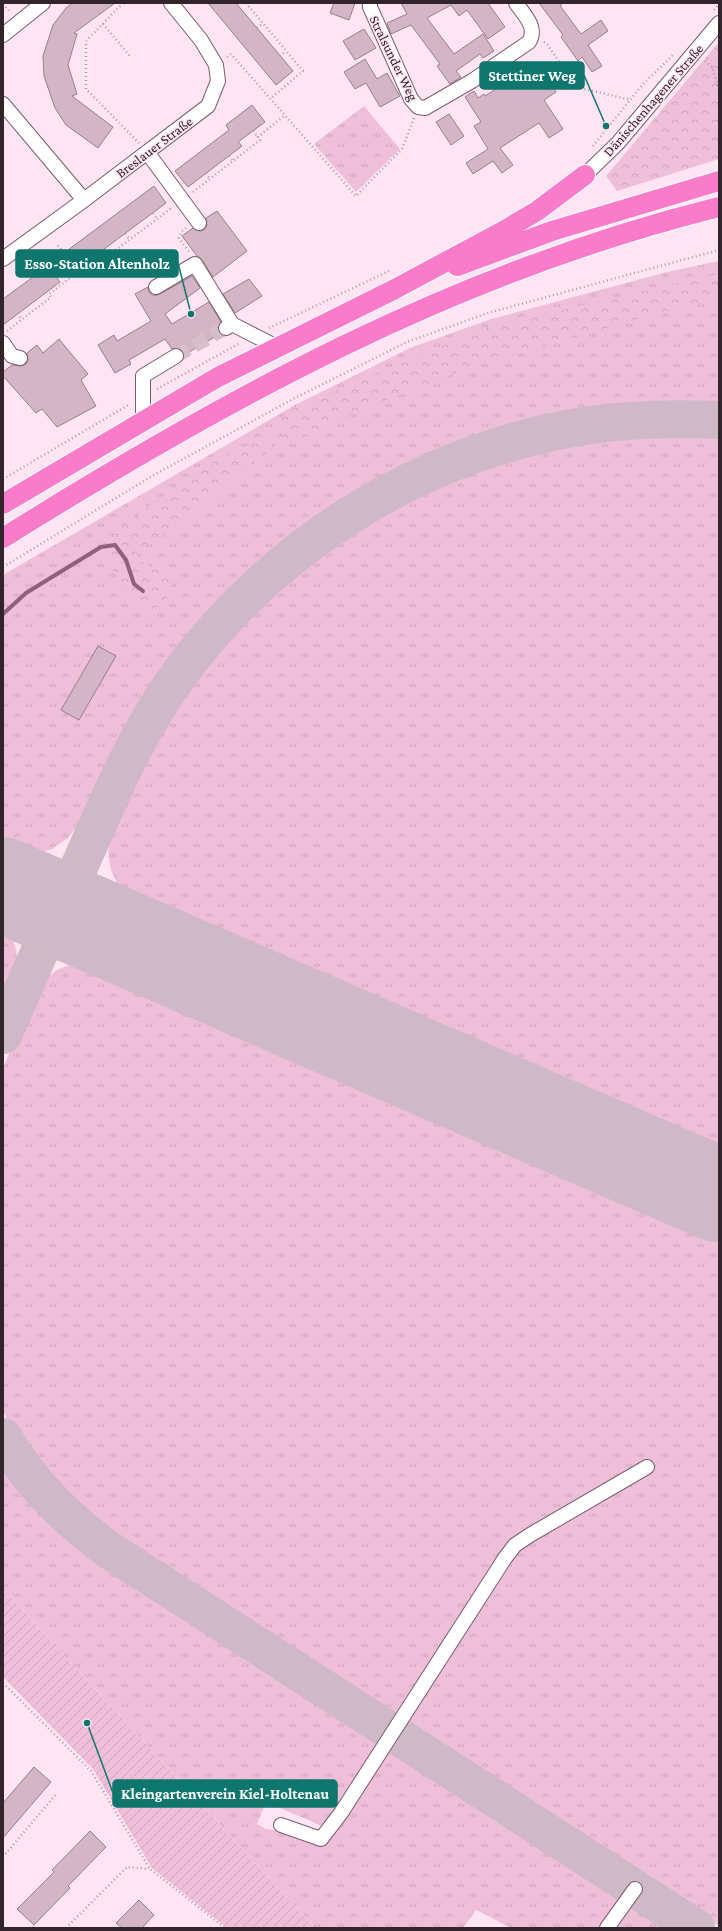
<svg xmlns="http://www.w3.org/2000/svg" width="722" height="1931" viewBox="0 0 722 1931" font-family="'Crimson Pro',serif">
<defs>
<pattern id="grass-tufts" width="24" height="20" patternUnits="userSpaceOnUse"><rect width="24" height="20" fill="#efbfda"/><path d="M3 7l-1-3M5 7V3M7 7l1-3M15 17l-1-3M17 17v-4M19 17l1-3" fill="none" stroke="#cda4bb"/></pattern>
<pattern id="forest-crowns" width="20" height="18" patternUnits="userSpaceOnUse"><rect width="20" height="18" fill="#efbfda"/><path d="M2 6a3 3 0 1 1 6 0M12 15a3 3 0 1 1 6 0" fill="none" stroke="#cda4bb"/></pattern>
<pattern id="garden-furrows" width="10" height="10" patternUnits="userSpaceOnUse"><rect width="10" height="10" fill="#efbfda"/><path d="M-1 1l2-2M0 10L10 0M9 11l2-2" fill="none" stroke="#cda4bb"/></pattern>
</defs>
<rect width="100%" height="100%" fill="#ffe5f3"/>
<path fill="url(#grass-tufts)" d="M364,106L400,149L356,192L314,144Z
M719,261V405H616L529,420L431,452L362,488L283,540L213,609L163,666L130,720L104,767L79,824L68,838L52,849L33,855L3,842V575L295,405L410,348L491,319L667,272Z
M645,435L719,437V1154L128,898C110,877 105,859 111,831C130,791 149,750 173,713C228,627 307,556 396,507C422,493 457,473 486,465C538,450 591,443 645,435Z
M3,926C27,952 15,976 3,1004Z
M86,963L719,1238V1926L102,1528C65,1496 25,1456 3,1411V1068L35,992L44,980L57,970L72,964Z
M3,1461C46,1531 129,1579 197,1623C257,1662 317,1700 377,1739L379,1744L328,1824L322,1826L266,1802L257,1824L266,1829L280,1831L319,1845L390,1748L620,1896L621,1901L602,1928H511L476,1910L463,1928H315L3,1589Z
M633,1906L668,1928H612L627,1908Z"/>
<path fill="url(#forest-crowns)" d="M719,42V159L617,191L606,176Z
M719,274V297L478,364L336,420L294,444L284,435L276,424L280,418L296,407L488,327Z
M269,438L276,446C229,481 186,523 136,553L141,561L163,573L171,584L169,596L155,609C130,610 111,567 101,547L110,536C160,499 209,456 269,438Z"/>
<path fill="url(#garden-furrows)" d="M3,1589L315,1928H227L152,1868L93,1769L3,1677Z"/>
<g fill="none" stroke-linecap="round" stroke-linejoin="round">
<path stroke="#90617c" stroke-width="4" d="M3,614L26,593L101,547L115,545L126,560L134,584L143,591"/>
<path stroke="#d0b9c6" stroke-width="38" d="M154,950C125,933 67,908 79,867C107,804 133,740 173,683C267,550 411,458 572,428C620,419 670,418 719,420
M3,1035L43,944C46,941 50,936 54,934C76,923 106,935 127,941
M3,1437C31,1484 63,1515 106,1548L696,1928"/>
<path stroke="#d0b9c6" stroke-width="95" d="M3,885L719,1195"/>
</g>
<path fill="#d3b5c5" stroke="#9a7e8d" d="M72,3H115L74,33L77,34L68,65L77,94L72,96L113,127L98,148L66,125L55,108L44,76L43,56L53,25L66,8Z
M208,3H236L293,71L276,85Z
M334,3H355L349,20L330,13Z
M401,3H488L505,27L488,39L467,10L459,16L451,5L427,18L454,54L483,34L494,51L483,58L480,54L456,71L461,77L450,84L437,66L440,64L411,25L391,34L387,23L407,14Z
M539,3H561V7L581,34L601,20L608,31L588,45L602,66L592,72L582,57L578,61L561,37L563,35Z
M364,29L376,48L355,60L343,41Z
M365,59L377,79L387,73L400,96L380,107L366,83L355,89L344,72Z
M545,62L559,82L553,87L556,92L544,100L563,129L549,138L539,123L500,148L513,165L502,173L493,161L473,174L466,163L488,149L474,126L481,122L465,97L474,91L478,98L484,94L485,96L513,78L515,81Z
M252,105L265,122L238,142L242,146L188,187L175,171L229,130L226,125Z
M449,114L464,136L451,145L436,122Z
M154,186L166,203L80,267L68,250Z
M217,211L247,251L213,277L202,260L197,256L182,236L193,228L200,231L204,230L207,226L206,218Z
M48,266L60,282L3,325V299Z
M192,276L200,288L165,314L172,324L209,302L221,322L218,328L220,334L184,355L180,348L172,349L165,339L129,360L131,364L115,373L98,345L114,335L117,341L151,321L135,294L148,287L149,292L154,296L160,294Z
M249,279L262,296L235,313L223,294Z
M59,339L88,374L81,380L96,406L57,427L42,409L36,413L3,376V372L12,365L22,366L26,364L28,360L27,353L37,345L43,353Z
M98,646L116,656L79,720L61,710Z
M34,1767L51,1782L3,1838V1803Z
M90,1831L106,1847L68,1886L70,1888L34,1925L17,1909L54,1872L52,1870Z
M139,1900L154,1915L142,1928H122L116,1923Z"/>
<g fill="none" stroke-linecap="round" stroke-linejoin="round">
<path stroke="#d6bfcb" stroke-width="14" stroke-dasharray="14 7" stroke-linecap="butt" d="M176,356L226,328"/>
<g stroke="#785d6c" stroke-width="16">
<path id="minor" d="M370,3V7L411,99L418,107L425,108L472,81L529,42C538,27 524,15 516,3
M3,35L43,3
M3,104L84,200
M147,152L199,223
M585,175L618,143L719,23
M3,259L84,200L208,106L218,81L216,65L201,40L171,3
M156,287L195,264L232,324
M226,328L232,324L277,347
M3,343L12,356L20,358
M143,420V376L176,356
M281,1825L321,1839L341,1813L505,1558L515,1545L530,1535L647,1467
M607,1928L635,1889"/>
</g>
<g stroke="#fff" stroke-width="22">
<path id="highway" d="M457,266L552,231L719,181
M3,504L218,377L395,289L505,230L537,211L585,175
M3,538C230,396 457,272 719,207"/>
</g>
<path stroke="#b09ca7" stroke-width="2.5" stroke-dasharray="1 3" stroke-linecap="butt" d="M123,3L86,41V89L139,143
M246,3L303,71L270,99
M3,4L10,12
M714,10L719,4
M103,24L130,56
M257,28L263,23
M544,42L547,44L576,87L631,100
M280,56L286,51
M227,57L231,54L356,196L402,149L414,118
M705,61L712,67L719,90
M253,131L258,137
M593,146L643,84L673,55
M229,156L233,161
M206,173L210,179
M193,192L260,140L258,137L285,115
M153,213L157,219
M186,228L182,231L179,238L190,253
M125,234L130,240
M94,257L99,263
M78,272L81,276L173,207
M18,313L21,319
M269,328L391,270
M7,331L51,297L49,294L78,272L56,243
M157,389L240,343
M3,479L130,404
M3,567L152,476L293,399L407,342L488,313L719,250
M3,1683L91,1771L150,1869L225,1928
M3,1857L57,1793
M66,1928L127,1867L149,1869
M147,1928L148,1926"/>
<use href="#minor" stroke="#fff" stroke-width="14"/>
<use href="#highway" stroke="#f97cca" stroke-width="20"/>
</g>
<g text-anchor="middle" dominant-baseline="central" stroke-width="3" stroke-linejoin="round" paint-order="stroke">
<g font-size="14" fill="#31252b" stroke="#ffe5f3">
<text transform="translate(394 58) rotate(64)">Stralsunder Weg</text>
<text transform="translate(653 100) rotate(-49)">Dänischenhagener Straße</text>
<text transform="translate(154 147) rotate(-37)">Breslauer Straße</text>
</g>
</g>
<path fill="none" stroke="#0f766e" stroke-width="1.5" d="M606 126L584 75M191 314L178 263M87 1723L113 1793"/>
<g fill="#0f766e" stroke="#ffe5f3" stroke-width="1.5">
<circle cx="606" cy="126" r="4"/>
<circle cx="191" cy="314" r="4"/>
<circle cx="87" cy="1723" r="4"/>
</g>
<g fill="#0f766e" stroke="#0f766e" stroke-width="1.5">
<rect x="480" y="62" width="104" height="27" rx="4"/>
<rect x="16" y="250" width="162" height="27" rx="4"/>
<rect x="113" y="1780" width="224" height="27" rx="4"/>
</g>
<g font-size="15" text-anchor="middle" font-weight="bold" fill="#fff">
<text x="532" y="81">Stettiner Weg</text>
<text x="97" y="269">Esso-Station Altenholz</text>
<text x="225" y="1799">Kleingartenverein Kiel-Holtenau</text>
</g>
<rect width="722" height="1931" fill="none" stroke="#31252b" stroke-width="8"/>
</svg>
